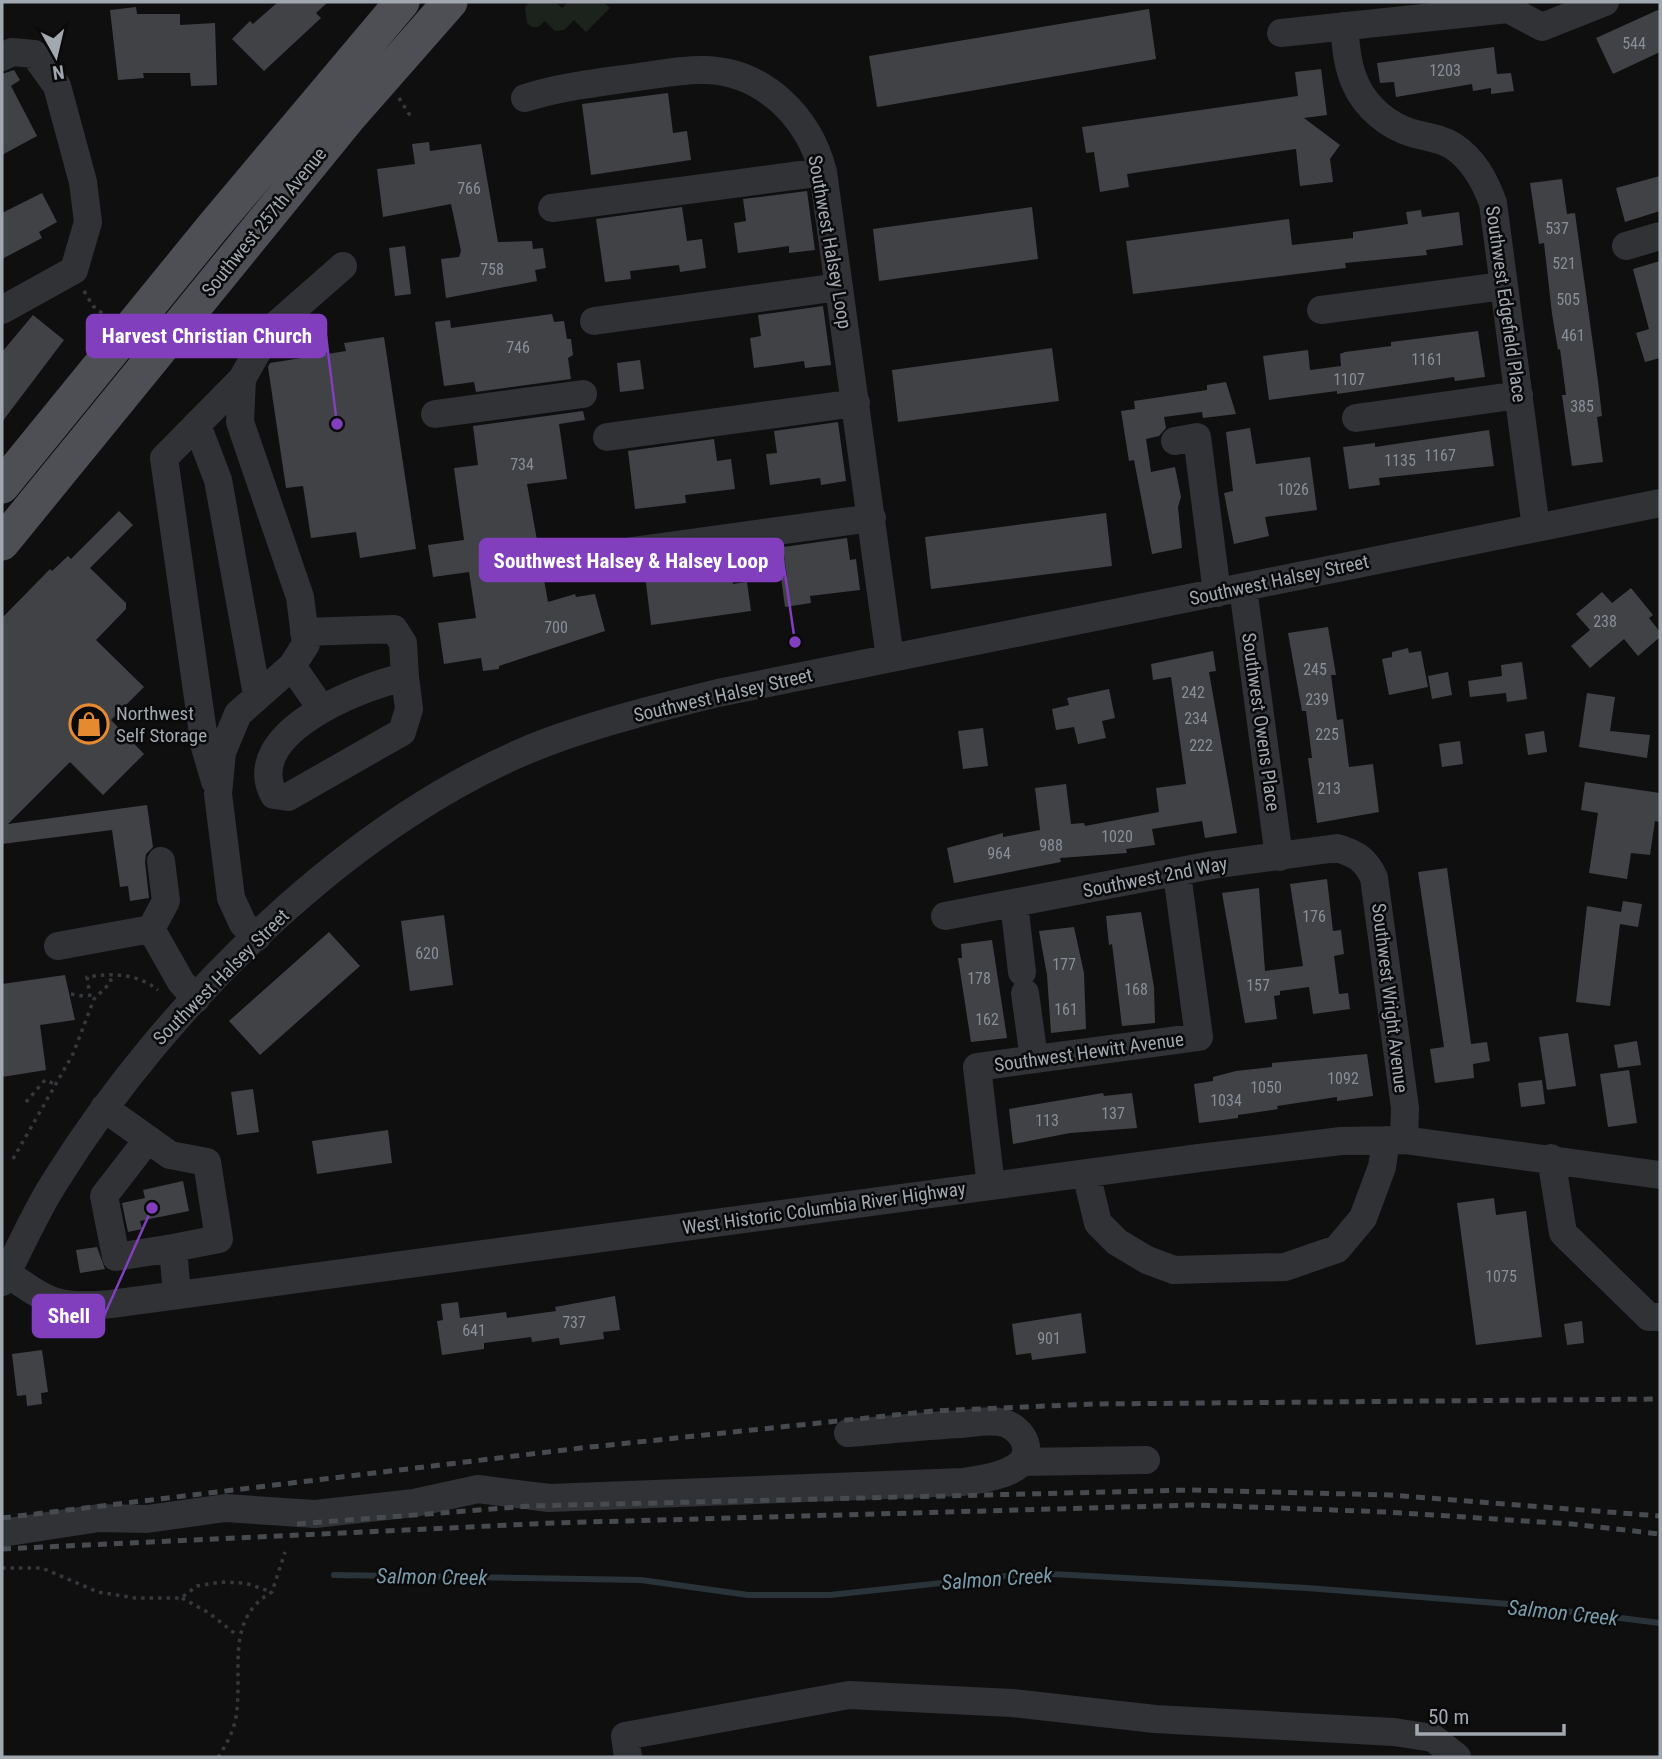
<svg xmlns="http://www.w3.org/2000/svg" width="1662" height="1759" viewBox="0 0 1662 1759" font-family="'Roboto Condensed',sans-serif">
<rect width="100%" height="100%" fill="#0f0f10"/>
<path fill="#1c231c" d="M530,2H555L562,8L568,2H603L610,8L586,32L574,20L564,30L555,31L545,21L538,27H532L527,23L525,7Z"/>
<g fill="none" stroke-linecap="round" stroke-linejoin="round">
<path stroke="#2a3438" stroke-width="6" d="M334,1575L641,1580L748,1595H830L1034,1573L1307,1588L1509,1604L1660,1623"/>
</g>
<path fill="#404246" d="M278,2H328L316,13L321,18L264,71L232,39L250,21L253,24Z
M136,7L137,14H180V25L215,23L217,85L191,86L190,73H143L144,78L118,80L110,10Z
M1149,9L1156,59L877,107L869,56Z
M1660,9V52L1613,74L1596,38Z
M1494,47L1497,74L1511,73L1514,91L1491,94V88L1473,91L1472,84L1396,97L1394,82L1380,83L1377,63Z
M1321,69L1327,115L1304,118L1340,145L1330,159L1333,182L1300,186L1296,149L1127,174L1129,187L1100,192L1094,152L1086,153L1082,127L1298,96L1295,72Z
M14,70L20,80L11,86L37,136L2,155V74Z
M668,93L673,133L687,131L691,160L591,175L582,104Z
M429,142L430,151L481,144L498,242L532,241L533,249L543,248L546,268L535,270L537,281L446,298L441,259L459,257L461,251L451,204L383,217L377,169L415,164L412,144Z
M1660,176V211L1625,222L1616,188Z
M1562,179L1567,214L1575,213L1598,381L1602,416L1597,417L1603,462L1572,466L1562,395H1566L1560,349L1558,350L1552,314L1544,243L1539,244L1530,183Z
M807,191L815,250L789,253V246L738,253L734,223L746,221L743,199Z
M42,193L57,222L39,232L42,238L2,259V213Z
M682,207L687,241L702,239L706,268L680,272L679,265L630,271L631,279L605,282L596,219Z
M1032,207L1038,259L879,281L873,229Z
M1421,210L1422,217L1459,212L1463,245L1426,250L1427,255L1345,263L1346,268L1133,294L1126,241L1289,219L1292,245L1353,238V232L1408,224L1406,212Z
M405,246L411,294L395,296L389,248Z
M1660,261V358L1645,362L1636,333L1649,329L1633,269Z
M823,306L831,365L805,368L804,361L754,368L750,338L761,336L758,315Z
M552,314L554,322L564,321L567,339H571L573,355L568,358L571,379L476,392L474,382L444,386L435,322L450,320L451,328Z
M33,315L64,340L2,422V352Z
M1478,331L1485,377L1455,381L1454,377L1337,394V391L1269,400L1263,356L1308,350L1310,370L1341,366L1340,354L1345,352L1391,346V342Z
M384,337L416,549L360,558L356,532L311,538L303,486L286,488L268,367L270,363L346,351L344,343Z
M1052,348L1059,401L898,422L892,370Z
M640,360L644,389L620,392L617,363Z
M1226,382L1236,414L1203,418L1202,412L1164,417L1166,428L1159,436L1146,439L1151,472L1175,467L1181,497L1178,507L1182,548L1152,554L1134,460L1129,461L1121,411L1135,409L1134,401L1207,390V385Z
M583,411L585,420L559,424L567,479L527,484L548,602L575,594L576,597L595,594L605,631L499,666V669L483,671L481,658L444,664L438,623L476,618L469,572L433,577L428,545L464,540L454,468L478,465L473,426Z
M838,422L846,481L821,485L820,478L770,485L766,454L777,453L774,431Z
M1250,428L1256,464L1310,457L1317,510L1265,517L1269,536L1234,544L1224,493L1233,491L1226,432Z
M1489,430L1494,466L1379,478L1380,485L1349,489L1343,447L1375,443V447Z
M714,439L717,461L731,459L735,489L685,495L686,503L635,509L628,451Z
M119,511L133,525L90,568L126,603V609L96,640L144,687L111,720L144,754L103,795L70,762L8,824L147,805L153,847L146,854L145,862L149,898L130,901L128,886L120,887L112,830L2,844V618L50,569L52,571L68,556L71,559Z
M1106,513L1112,566L931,589L925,537Z
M847,538L850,560L856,559L860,590L810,596L811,603L785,607L781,577H787L783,547Z
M730,554L733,584L747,582L751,611L651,625L644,566Z
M1631,588L1653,615L1649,618L1660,632V637L1638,656L1624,639L1590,668L1571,646L1590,630L1576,614L1602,592L1612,603Z
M1328,627L1336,675H1331L1337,720L1343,719L1349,767L1373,764L1379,812L1317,823L1308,758H1312L1306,711H1302L1288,633Z
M1408,648L1409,653L1421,651L1428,687L1389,695L1382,659L1392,657V652Z
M1213,651L1216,671L1209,672L1237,833L1205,838L1202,821L1152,829L1155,845L1126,849L1127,853L1060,858L1061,862L954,883L947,848L1003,833V837L1040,830L1035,788L1066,784L1071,824L1084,823L1085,826L1159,812L1156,788L1186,784L1171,677L1153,680L1151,664Z
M1522,662L1527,699L1507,702L1506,693L1470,697L1468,681L1502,676L1501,665Z
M1448,672L1452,695L1432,699L1428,676Z
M1109,689L1115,718L1102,721L1106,738L1078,744L1074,727L1056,730L1052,709L1069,705L1067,698Z
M1587,693L1615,697L1610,731L1650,735L1647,758L1579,747Z
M983,728L988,766L963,769L958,731Z
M1544,731L1547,752L1528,755L1525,734Z
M1460,741L1463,764L1442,767L1439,744Z
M1585,782L1660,793L1659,822L1655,821L1650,855L1631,853L1627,879L1589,873L1598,813L1581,810Z
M1447,868L1471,1044L1487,1042L1490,1061L1473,1064L1474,1078L1435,1083L1430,1049L1444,1047L1418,872Z
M1327,879L1333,931L1341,930L1344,954L1334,956L1339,994L1348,993L1350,1009L1313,1014L1309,987L1280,991V995L1274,996L1277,1019L1245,1023L1222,893L1259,888L1265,971L1303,966L1290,884Z
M1623,901L1642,904L1638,927L1620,924L1610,1006L1576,1002L1587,906L1621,912Z
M1141,912L1154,987L1155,1023L1122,1026L1112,944L1109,945L1106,916Z
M444,915L453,985L410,991L401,921Z
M1074,927L1084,973L1086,1029L1051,1033L1047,975L1039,931Z
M329,932L360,966L260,1055L229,1021Z
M992,940L1007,1038L971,1042L958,958H962L961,944Z
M65,975L75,1020L40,1025L46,1070L2,1077V984Z
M1568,1033L1576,1086L1547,1090L1539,1037Z
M1637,1041L1641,1065L1618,1068L1614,1045Z
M1367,1054L1373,1096L1337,1101V1097L1277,1106L1278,1109L1238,1115V1118L1199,1123L1194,1084L1213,1081V1077L1236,1071L1272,1067V1063Z
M1629,1070L1637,1123L1608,1127L1600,1074Z
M1542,1080L1545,1104L1521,1107L1518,1083Z
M253,1089L259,1132L237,1135L231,1092Z
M1103,1093L1104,1096L1132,1093L1137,1128L1070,1133L1013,1144L1009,1109Z
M388,1130L392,1163L317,1174L312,1141Z
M183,1181L189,1211L140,1221L142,1229L128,1232L122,1203L145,1198L143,1190Z
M1494,1198L1496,1215L1526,1211L1542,1337L1476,1345L1457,1203Z
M97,1247L105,1269L80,1273L76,1250Z
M615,1296L620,1330L603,1332L604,1339L560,1345L559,1338L532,1342L531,1337L484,1343V1349L442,1355L437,1321L443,1320L441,1304L458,1302L460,1318L506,1312L507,1318L556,1311L555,1307Z
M1081,1313L1086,1353L1032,1360L1031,1353L1016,1355L1012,1324Z
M1582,1321L1584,1343L1567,1345L1564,1324Z
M42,1350L48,1392L41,1393L42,1404L27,1406L26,1395L17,1396L12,1354Z"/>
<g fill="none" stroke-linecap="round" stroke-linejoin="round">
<path stroke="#36393c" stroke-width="3.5" stroke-dasharray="3.5 5" stroke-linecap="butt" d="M399,98L411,117
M84,291L93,306L106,316
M71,994L88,997
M90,997L87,977C113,973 136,973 158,990
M26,1102L45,1080L55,1084
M13,1159L73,1054L94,999L111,982L110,974
M2,1568H42L98,1592L135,1598H181L197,1586L221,1582L245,1583L272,1592
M182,1598L209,1613L238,1636
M218,1757C225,1747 232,1734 235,1722C245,1676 222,1620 272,1592L285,1552"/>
<path stroke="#303235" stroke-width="28" d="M1344,26C1346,46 1347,66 1356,85C1366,107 1388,126 1412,133C1425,137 1441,138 1453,146C1474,160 1485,181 1493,203L1536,528
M1281,33L1508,9L1542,27L1605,2
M2,57L12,52L34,54L57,86L83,182L88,222L74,270L2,310
M525,98C560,87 595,83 631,78C655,75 681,69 706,70C764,72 809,117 823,172L890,658
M552,208L823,172
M1626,246L1660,236
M1321,310L1503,286
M594,321L839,287
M435,414L583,394
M1356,418L1519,395
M197,425L218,480L257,695
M607,437L856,403
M1175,441L1197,437L1217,593
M625,552L872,518
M1243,588L1279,857
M304,632L394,629L403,643L405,677
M292,666L321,708
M405,677L409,709L402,732L288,797L274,795C241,734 359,687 405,677Z
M215,781L205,747L164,458L242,379
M1014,903L1022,972
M945,916L1212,865L1337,848C1357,854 1366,860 1374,878L1405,1108L1404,1140
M151,929L166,901L161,861
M257,937L243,924L231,898L218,794L222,752L238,714L292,666L306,644L300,597L240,422L242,379L269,331L343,266
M58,946L151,929L181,982L196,999
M1025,993L1034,1059
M104,1108L170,1155L207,1162L219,1239L173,1248L177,1295
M148,1139L104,1196L116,1257L173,1248
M1551,1158L1563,1233L1649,1317H1660
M1086,1173L1098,1223L1117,1242L1147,1260L1174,1270L1285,1267L1337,1249L1363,1218L1382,1167L1386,1140
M991,1186L977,1067L1199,1037L1177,874
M7,1273C49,1303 58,1309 111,1304L1199,1158L1341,1141L1404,1140L1660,1175
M2,1282C20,1249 35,1212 56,1180C164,1006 356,813 550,741C605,721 661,707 718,693L1660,503
M1022,1462L1146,1460
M2,1533L99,1518L147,1519L225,1508L315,1514L414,1503L478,1489L549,1498L963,1482C983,1479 1038,1473 1024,1440C1021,1433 1012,1425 1004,1423C991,1419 974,1423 961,1424C923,1426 886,1430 848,1433
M628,1757L625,1736L849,1695L1012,1703L1155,1719L1394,1732L1433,1738L1457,1757"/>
<path stroke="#4d4f54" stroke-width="35" d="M2,486L212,228L402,2
M2,543L349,117L450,2"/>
<path stroke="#474a4e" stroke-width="5" stroke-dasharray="9 7" stroke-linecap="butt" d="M2,1518L581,1448L933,1411L1093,1404L1660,1399
M297,1524L530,1506L1191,1490L1390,1495L1660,1516
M2,1549L553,1523L1197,1505L1387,1512L1572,1524L1660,1534"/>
</g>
<defs>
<g id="shop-ring" transform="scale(2.0125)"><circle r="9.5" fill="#0a0a0b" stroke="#e68a31" stroke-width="1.5"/><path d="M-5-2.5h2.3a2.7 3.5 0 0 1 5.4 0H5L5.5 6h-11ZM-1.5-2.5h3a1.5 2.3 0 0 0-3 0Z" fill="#e68a31"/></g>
</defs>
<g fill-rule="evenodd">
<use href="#shop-ring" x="89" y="724"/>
</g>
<g text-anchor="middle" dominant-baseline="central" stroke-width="5" stroke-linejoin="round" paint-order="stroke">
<g font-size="16" fill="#898e96">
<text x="1634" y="43">544</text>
<text x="1445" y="70">1203</text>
<text x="469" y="188">766</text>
<text x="1557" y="228">537</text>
<text x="1564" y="263">521</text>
<text x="492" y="269">758</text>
<text x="1568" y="299">505</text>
<text x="1573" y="335">461</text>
<text x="518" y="347">746</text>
<text x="1427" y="359">1161</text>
<text x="1349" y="379">1107</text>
<text x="1582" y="406">385</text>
<text x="1440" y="455">1167</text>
<text x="1400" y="460">1135</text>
<text x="522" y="464">734</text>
<text x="1293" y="489">1026</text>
<text x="1605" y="621">238</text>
<text x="556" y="627">700</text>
<text x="1315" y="669">245</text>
<text x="1193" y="692">242</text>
<text x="1317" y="699">239</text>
<text x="1196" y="718">234</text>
<text x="1327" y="734">225</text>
<text x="1201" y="745">222</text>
<text x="1329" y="788">213</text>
<text x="1117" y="836">1020</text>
<text x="1051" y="845">988</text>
<text x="999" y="853">964</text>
<text x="1314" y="916">176</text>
<text x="427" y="953">620</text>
<text x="1064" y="964">177</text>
<text x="979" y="978">178</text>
<text x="1258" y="985">157</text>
<text x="1136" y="989">168</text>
<text x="1066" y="1009">161</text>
<text x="987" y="1019">162</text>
<text x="1343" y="1078">1092</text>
<text x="1266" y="1087">1050</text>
<text x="1226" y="1100">1034</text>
<text x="1113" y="1113">137</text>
<text x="1047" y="1120">113</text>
<text x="1501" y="1276">1075</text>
<text x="574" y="1322">737</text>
<text x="474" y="1330">641</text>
<text x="1049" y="1338">901</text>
</g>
<g font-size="19" fill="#a1a8b0" stroke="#0a0a0b">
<text transform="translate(264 222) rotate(-51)">Southwest 257th Avenue</text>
<text transform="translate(830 242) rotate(80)">Southwest Halsey Loop</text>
<text transform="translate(1506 304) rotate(82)">Southwest Edgefield Place</text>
<text transform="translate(1279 580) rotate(-12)">Southwest Halsey Street</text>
<text transform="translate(723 695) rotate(-13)">Southwest Halsey Street</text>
<text transform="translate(1261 722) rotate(82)">Southwest Owens Place</text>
<text transform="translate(1155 877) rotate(-11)">Southwest 2nd Way</text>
<text transform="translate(221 977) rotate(-45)">Southwest Halsey Street</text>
<text transform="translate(1390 998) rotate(83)">Southwest Wright Avenue</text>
<text transform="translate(1089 1052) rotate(-8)">Southwest Hewitt Avenue</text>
<text transform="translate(824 1208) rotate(-8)">West Historic Columbia River Highway</text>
</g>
<g font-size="19" fill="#a1a8b0" stroke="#0a0a0b" text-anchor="start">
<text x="116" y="713">Northwest<tspan x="116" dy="22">Self Storage</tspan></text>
</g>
<g font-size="21" font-style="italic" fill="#799cab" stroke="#0a0a0b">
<text transform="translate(432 1577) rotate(1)">Salmon Creek</text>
<text transform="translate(997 1579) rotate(-4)">Salmon Creek</text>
<text transform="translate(1563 1613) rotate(6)">Salmon Creek</text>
</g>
</g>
<path fill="none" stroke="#813fbd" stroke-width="2.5" d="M337 424L326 336M795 642L783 560M152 1208L104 1316"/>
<g fill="#813fbd" stroke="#0a0a0b" stroke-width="2.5">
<circle cx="337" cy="424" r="7"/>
<circle cx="795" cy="642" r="7"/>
<circle cx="152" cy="1208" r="7"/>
</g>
<g fill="#813fbd" stroke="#813fbd" stroke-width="2.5">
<rect x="87" y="315" width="239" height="42" rx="7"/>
<rect x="480" y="539" width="303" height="42" rx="7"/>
<rect x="33" y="1295" width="71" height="42" rx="7"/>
</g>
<g font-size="21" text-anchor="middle" font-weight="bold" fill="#fff">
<text x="207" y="343">Harvest Christian Church</text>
<text x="631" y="568">Southwest Halsey &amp; Halsey Loop</text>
<text x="69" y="1323">Shell</text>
</g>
<rect width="1662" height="1759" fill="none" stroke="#a1a8b0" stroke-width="7"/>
<g transform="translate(56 56) rotate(172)" stroke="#0a0a0b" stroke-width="5" paint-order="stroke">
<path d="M0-5L12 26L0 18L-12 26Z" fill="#a1a8b0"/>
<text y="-10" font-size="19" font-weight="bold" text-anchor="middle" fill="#a1a8b0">N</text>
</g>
<path d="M1417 1724v10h147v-10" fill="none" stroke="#a1a8b0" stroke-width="3.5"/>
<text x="1428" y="1724" font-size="21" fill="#a1a8b0" stroke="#0a0a0b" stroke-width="5" paint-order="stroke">50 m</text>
</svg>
